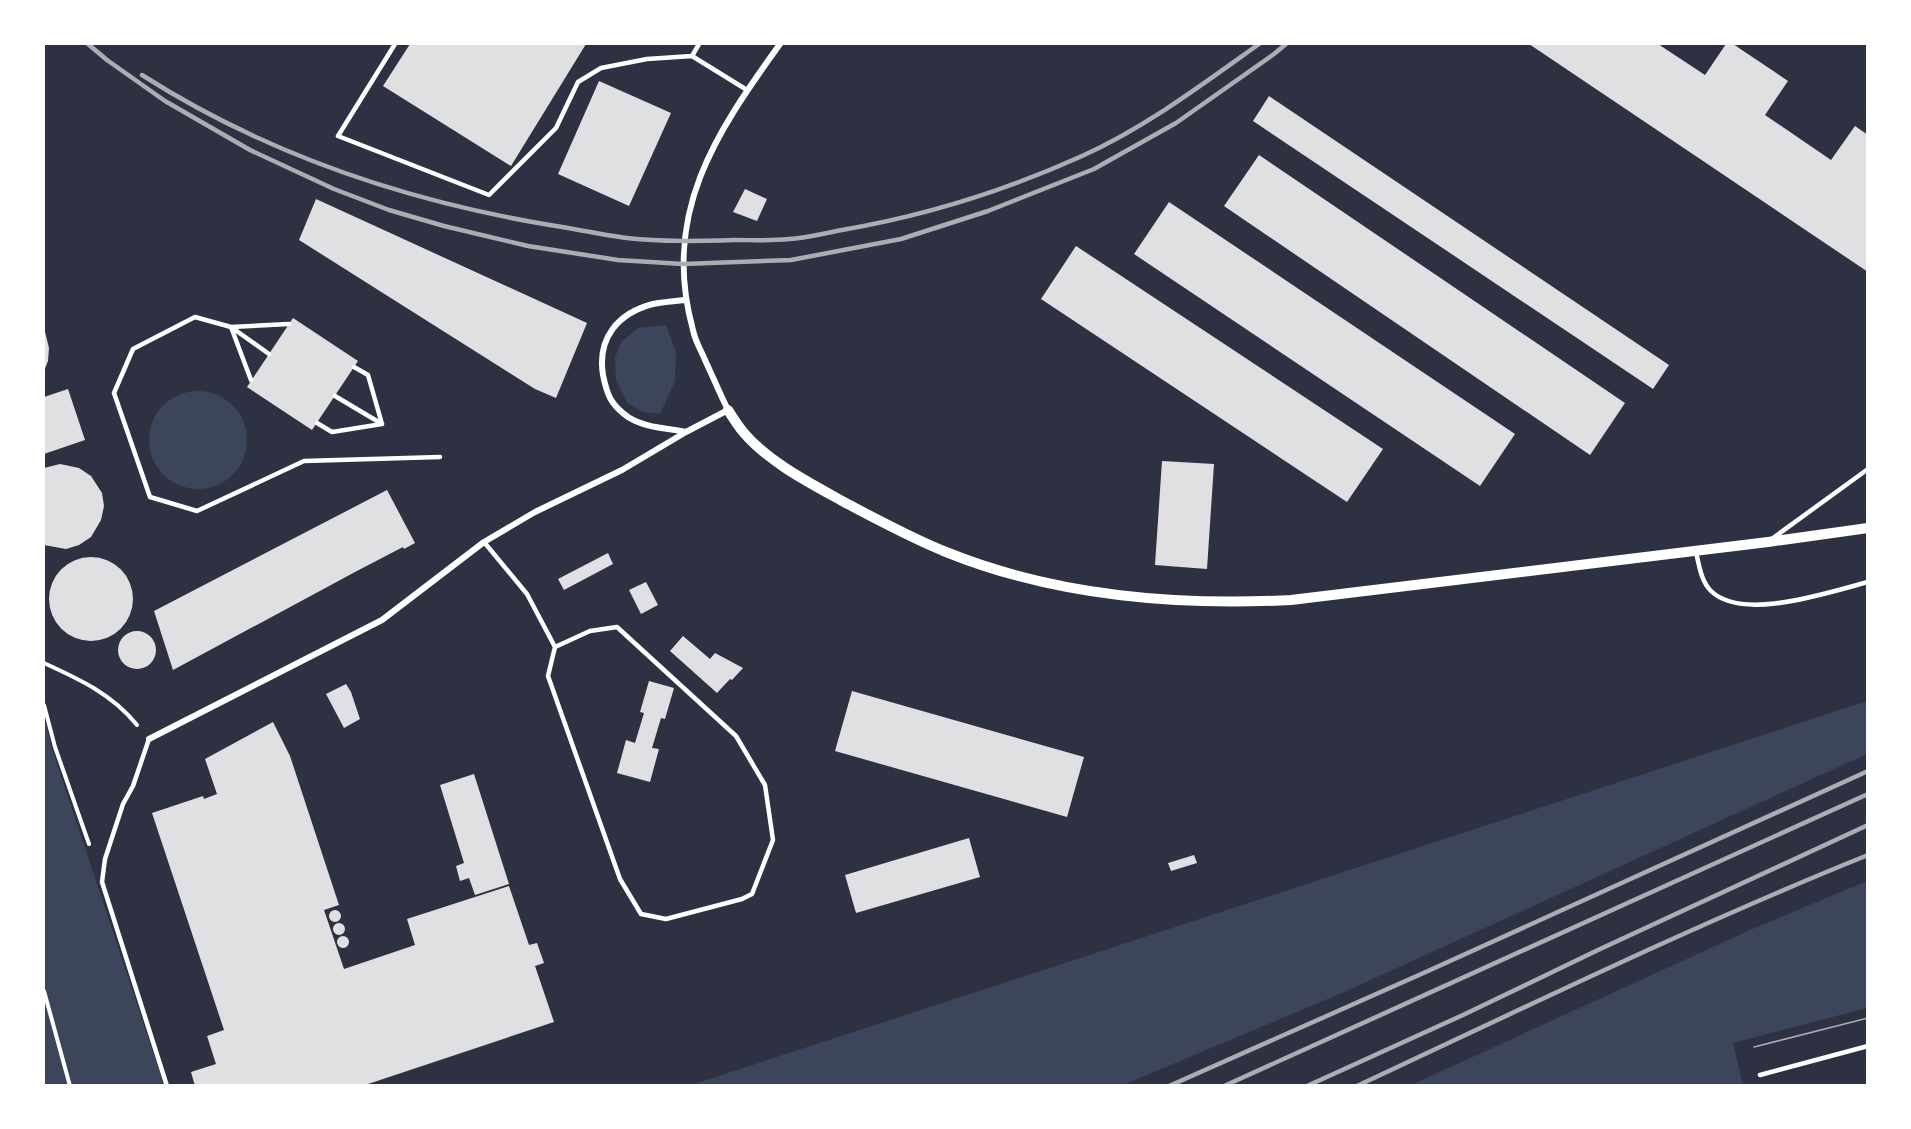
<svg xmlns="http://www.w3.org/2000/svg" width="1911" height="1129" viewBox="0 0 1911 1129" font-family="'Fira Sans Condensed',sans-serif">
<rect width="100%" height="100%" fill="#2d3142"/>
<path fill="#3c4559" d="M666,325L676,352L675,381L660,414L643,412L627,403L616,380L615,357L622,341L638,328Z
M149 440a49 49 0 1 1 98 0a49 49 0 1 1-98 0Z
M1867,701V754L1342,993L1123,1085H691Z
M44,716L52,749L164,1085H44Z
M1867,881V1008L1733,1043L1743,1085H1411L1750,930Z"/>
<path fill="#e0e0e3" d="M410,44H586L511,166L383,86Z
M1529,44H1658L1705,75L1726,44H1733L1788,81L1765,115L1831,160L1855,126L1868,135V272Z
M599,81L671,113L629,206L558,174Z
M1269,96L1669,365L1653,389L1253,121Z
M1259,155L1625,403L1590,455L1224,206Z
M745,189L767,199L757,221L733,212Z
M316,199L587,323L556,398L535,389L299,240Z
M1169,202L1515,434L1480,486L1134,254Z
M1076,246L1383,449L1347,502L1041,299Z
M293,318L358,361L312,430L247,387Z
M44,328L49,348L48,361L44,371Z
M68,389L85,440L44,454V397Z
M1162,461L1214,464L1207,569L1155,565Z
M60,464L79,468L91,476L102,493L104,506L101,520L91,537L79,545L66,549L44,545V468Z
M387,490L415,543L404,549L403,547L355,572L173,670L154,611Z
M608,553L613,564L564,590L558,579Z
M49 599a42 42 0 1 1 84 0a42 42 0 1 1-84 0Z
M646,582L658,605L641,614L629,590Z
M118 650a19 19 0 1 1 38 0a19 19 0 1 1-38 0Z
M683,636L710,659L715,653L743,668L732,680L730,679L717,693L670,651Z
M649,681L674,688L665,719L661,718L652,748L659,749L650,782L617,773L626,740L635,743L644,713L640,712Z
M346,684L351,692L360,719L344,728L326,694Z
M852,691L1084,757L1067,817L835,751Z
M273,722L290,756L339,905L324,910L344,969L415,945L407,919L509,886L529,945L537,943L544,963L535,966L554,1022L362,1086H195L191,1072L216,1064L207,1036L224,1030L152,813L203,796L204,799L217,794L205,759Z
M474,774L509,884L475,895L469,878L460,881L456,866L464,863L440,785Z
M969,838L980,877L856,913L845,875Z
M1194,855L1197,863L1171,871L1168,863Z
M329 916a6 6 0 1 1 12 0a6 6 0 1 1-12 0Z
M333 929a6 6 0 1 1 12 0a6 6 0 1 1-12 0Z
M337 942a6 6 0 1 1 12 0a6 6 0 1 1-12 0Z"/>
<g fill="none" stroke-linecap="round" stroke-linejoin="round">
<path stroke="#fff" stroke-width="4" d="M44,663C79,679 112,694 137,725
M44,705L55,747L89,844
M44,991L70,1086"/>
<path stroke="#fff" stroke-width="4.5" d="M395,44L338,136L489,195L556,128L578,82L601,68L647,59L692,56
M699,44L692,56L747,90
M289,324L231,327L195,317L133,349L114,393L150,497L197,511L304,461L440,457
M231,327L251,380
M231,327L269,354
M354,367L368,375L382,424
M335,396L382,424
M317,423L332,432L382,424
M1773,538L1868,469
M484,542L527,594L555,647L590,631L617,627L736,736L765,785L773,840L752,894L742,899L666,919L641,914L620,879L548,676L555,647
M1696,552C1699,565 1701,581 1711,591C1743,622 1829,592 1868,582
M149,739L133,786L123,804L105,859L102,882L167,1086
M1760,1075L1868,1046"/>
<path stroke="#fff" stroke-width="6" d="M685,300C675,301 664,302 653,304C618,313 597,338 603,375C607,395 611,405 628,417C645,428 667,428 686,432
M149,739L382,620L484,542L535,512L622,470L686,432L728,410C720,394 713,377 705,360C701,350 695,341 693,330C661,214 715,134 780,44"/>
<path stroke="#fff" stroke-width="10" d="M728,410C733,418 738,426 744,433C770,463 810,483 844,502C878,520 911,538 946,552C1055,596 1175,606 1291,600L1768,542L1868,528"/>
<path stroke="#abadb3" stroke-width="1.5" d="M1754,1047L1868,1018"/>
<path stroke="#abadb3" stroke-width="4.5" d="M88,44L107,60L165,101L250,150L334,189L389,210L444,226L528,246L618,260L683,264L791,260L901,239L988,211L1094,169L1176,123L1274,54L1286,44
M142,75C269,156 408,202 556,226C580,230 604,235 627,238C663,242 699,241 735,240C753,240 771,241 789,239C807,238 825,233 842,230C924,216 1007,190 1082,156C1146,127 1203,84 1259,44
M1169,1086L1428,971L1868,771
M1224,1086L1868,794
M1307,1086L1463,1015L1598,950L1868,825
M1357,1086C1526,1007 1694,925 1868,855"/>
</g>
<rect width="1911" height="1129" fill="none" stroke="#ffffff" stroke-width="90"/>
</svg>
